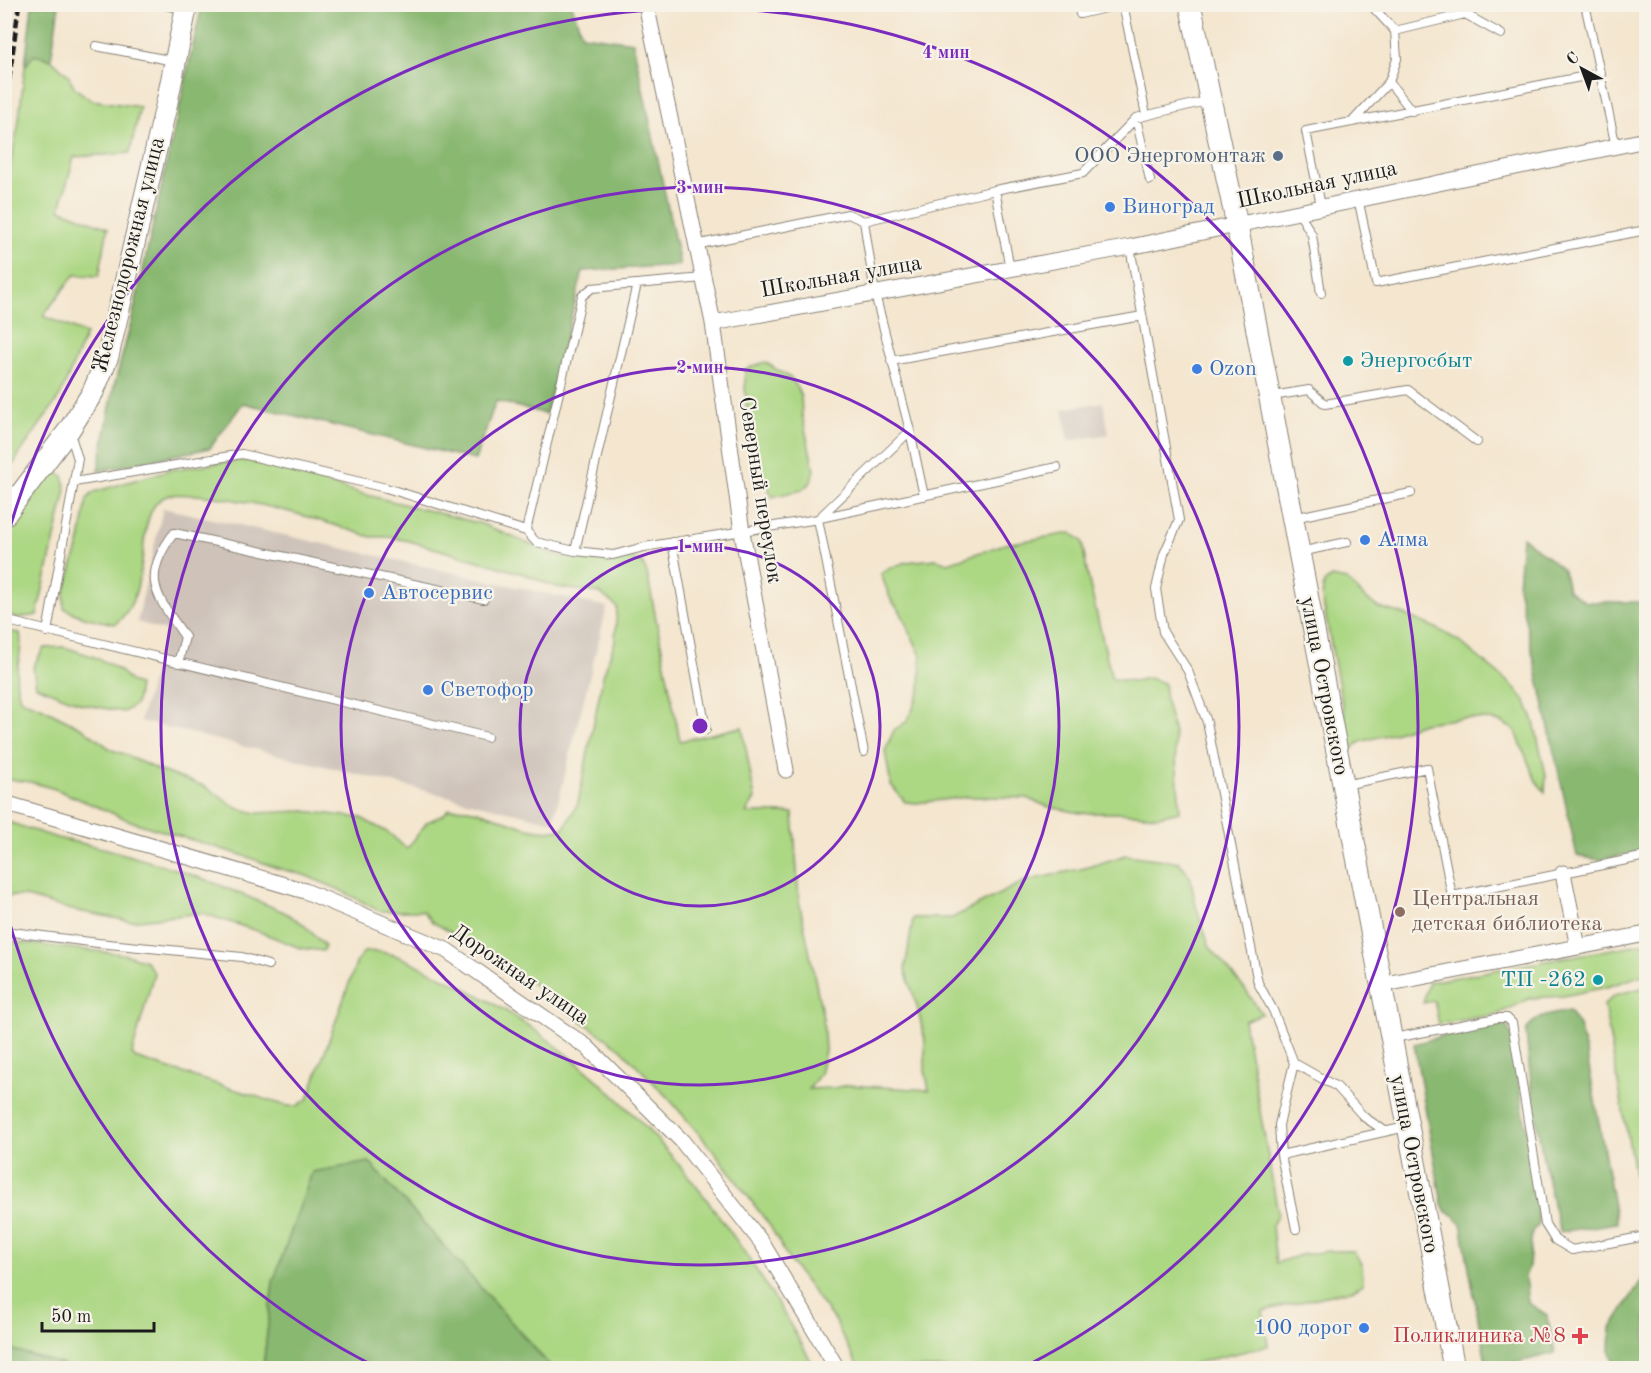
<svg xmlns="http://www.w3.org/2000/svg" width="1651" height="1373" viewBox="0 0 1651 1373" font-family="'Old Standard TT',serif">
<rect width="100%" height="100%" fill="#f7f3e8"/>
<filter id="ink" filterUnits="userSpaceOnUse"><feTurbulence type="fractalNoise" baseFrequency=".0167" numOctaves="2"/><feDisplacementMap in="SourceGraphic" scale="12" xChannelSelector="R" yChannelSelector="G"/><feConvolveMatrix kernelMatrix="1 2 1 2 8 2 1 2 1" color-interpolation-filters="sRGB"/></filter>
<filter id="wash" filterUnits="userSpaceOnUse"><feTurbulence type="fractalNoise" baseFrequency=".008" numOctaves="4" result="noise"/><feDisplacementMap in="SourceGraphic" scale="24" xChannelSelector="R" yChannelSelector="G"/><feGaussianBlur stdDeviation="1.35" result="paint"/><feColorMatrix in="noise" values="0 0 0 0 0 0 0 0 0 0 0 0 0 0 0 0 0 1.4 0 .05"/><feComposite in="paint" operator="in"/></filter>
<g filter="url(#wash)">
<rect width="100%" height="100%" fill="#f4e6cf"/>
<path fill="#cec2b9" d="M1103,402L1109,434L1069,441L1063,409Z
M163,508L607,607L553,822L140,721L166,631L137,622Z"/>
<path fill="#acd783" stroke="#647a50" stroke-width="1.5" d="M33,55L51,59L68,75L75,88L91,100L140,107L130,153L74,157L60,209L108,228L99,276L74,275L43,316L86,334L60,396L20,453L5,479V191L18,127L25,66Z
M765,362L792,379L801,395L802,415L814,470L811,482L802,490L772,497C753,459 744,412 745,369Z
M239,460L261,463L363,494L482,524L553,554L566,557L611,559L629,558L641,561L647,573L680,741L742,727L755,799L746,813H793L799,901L823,1018L825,1050L820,1074L809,1089L834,1088L847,1085L929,1090L925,1070V1040L917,1006L905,970L913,918H952L1025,881L1085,868L1126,855L1179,862L1190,876L1196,906L1209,946L1247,992L1262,1014L1244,1021L1278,1213L1272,1226L1276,1263L1301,1255L1329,1251H1354L1362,1266L1363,1284L1355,1289L1263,1311L1268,1346L1195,1363L1194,1368H859L834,1320L789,1260L770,1226L717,1155L670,1100L621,1049L563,1008L549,993L492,960L472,944L432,922L423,911H379L338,889L304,875L277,868L248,857L133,822L55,789L31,782L5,779L4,631L20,633C25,660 9,671 21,700L43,708L82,728L112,750L124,754L160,771L204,786L237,808L256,813L304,811L361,818L389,833L407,849L427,822L443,815L449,809C455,809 462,808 468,809C500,814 533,839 564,828L578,803L603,676L615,641L617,607L600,593L556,587L524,574L409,541L389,537H371C314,518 257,500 197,495C185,495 172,492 161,499C147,508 144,538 143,553C140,578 136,609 115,624C97,620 80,618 64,608V594L80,541L87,499L94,492L169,470Z
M55,471L63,476L66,490L37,615L18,618L5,614V537L32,499L43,478Z
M1071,533L1082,541L1088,577L1112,679L1134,681L1149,678L1164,683L1166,702L1174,733L1180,811L1158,816L1121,813H1080L1049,807L1026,798L993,797H968L916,803L905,802L891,785L885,751L894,730L906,722L912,711L920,691L921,656L900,611L891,600L881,574L888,569L906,562L936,559L948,563L1005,544Z
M1331,577L1347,580L1365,598L1379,608L1400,613L1438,629L1459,641L1515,688L1526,702L1534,722L1546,775L1545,792L1536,781L1515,730L1500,722L1484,719L1463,718L1423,723L1397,732L1360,742L1351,750L1322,597L1324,583Z
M64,647C83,653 105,659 121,672C128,678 130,684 139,685L136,704L124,712L82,704L36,686L33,667L44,648Z
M5,821L57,838L107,849L178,870L217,884L284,912L302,923L325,946L323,951L300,948L260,932L202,913L129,921L68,909L23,896H5Z
M13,942L123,954L146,961L154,973L132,1054L135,1058L287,1106H297L308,1099L357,961L364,952C391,948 416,965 440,976C610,1052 728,1210 815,1368H552L369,1162L273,1282L263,1368H74L7,1348L5,1350L4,946Z
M1646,943V974L1607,987L1563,996L1531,998L1498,1014L1439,1024L1434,1001L1423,1003L1429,982Z
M1646,987V1187L1640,1205L1604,1005L1615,995Z"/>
<path fill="#89b871" stroke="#526a46" stroke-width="1.5" d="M32,5H59L51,59L34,55L25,66Z
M202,5H572L582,35L633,42L680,265L583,271L546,414L496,401L475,460L243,403L210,448L98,471L114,386L131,323Z
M1522,537L1563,569L1568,590L1586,602H1646V850L1601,860L1577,856L1518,587Z
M1569,1011L1579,1026L1587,1056L1617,1223L1560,1232C1543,1167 1531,1098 1526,1031C1533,1016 1554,1014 1569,1011Z
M1506,1025L1511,1035L1537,1196L1539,1225L1532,1231L1529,1266L1525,1277L1528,1303L1547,1315L1555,1353L1515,1363V1368H1487L1461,1223L1453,1215L1446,1212L1442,1204L1414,1044L1464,1030Z
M369,1162L552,1368H263L273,1282L312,1172Z
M1646,1273V1368H1614L1610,1351L1611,1328Z
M7,1348L74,1368H5V1350Z"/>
</g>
<g filter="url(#ink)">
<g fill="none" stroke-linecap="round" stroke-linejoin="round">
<g stroke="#888176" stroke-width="10">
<path id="service" d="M160,4L184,9
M1078,4L1080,14L1122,4
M1123,4L1146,115
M1370,4L1395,31
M1585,4L1616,147
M96,46L174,61
M1389,82L1412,111
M1136,118L1150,180
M1352,122L1389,82L1397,59L1395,31L1465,14L1501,34
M1358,198L1376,283L1646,230
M1321,206L1306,131L1601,73
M1298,211L1312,235L1321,293
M695,245L848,214L864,221L995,190
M1130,247L1179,520L1164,554L1156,589L1163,632L1188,671L1207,722L1258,983L1273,1010L1294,1063L1337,1087L1364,1117L1385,1131
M1010,269L995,190L1083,173L1136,118L1210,100
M891,361L1142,316
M1272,396L1309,390L1325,404L1408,390L1477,442
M910,431L924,496
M74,482L242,454L386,488L526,531L536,542L575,551L613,555L644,547L818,519L864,752
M820,518L1057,467
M1293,518L1411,493
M818,519L910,431L875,294L864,221
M526,531L582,296L592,288L703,278
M672,542L706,730
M575,551L637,284
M1300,552L1347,542
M4,620L487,737
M47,632L78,459L70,433
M178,663L185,637C157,596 139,579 174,533L484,599
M1344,785L1427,768L1452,896L1646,856
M4,931L98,943L242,957L268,965
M1394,1038L1497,1018H1507L1512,1023L1514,1035L1545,1224L1555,1240L1572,1250L1646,1236
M1294,1063L1279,1125L1281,1155L1296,1229
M1281,1155L1406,1127"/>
</g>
<g stroke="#888176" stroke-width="17">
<path id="minor" d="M646,4L713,323L742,532L786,770
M713,323L1130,247L1646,140
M4,803L305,891L446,950L587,1047L682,1141L762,1243L837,1368
M1563,873L1578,947
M1380,985L1646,934"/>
</g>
<g stroke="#888176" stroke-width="23">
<path id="secondary" d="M1190,4L1237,225L1454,1368
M4,516L69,430L93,392L108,356L167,102L187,4"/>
</g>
<use href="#service" stroke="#fff" stroke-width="8"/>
<use href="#minor" stroke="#fff" stroke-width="15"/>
<use href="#secondary" stroke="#fff" stroke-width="21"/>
<path stroke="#1c1c1c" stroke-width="4.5" stroke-dasharray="9 4.5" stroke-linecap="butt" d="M4,120L19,4"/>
</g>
</g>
<g fill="none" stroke="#7b2cbf" stroke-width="3">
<circle cx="700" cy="726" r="180"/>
<circle cx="700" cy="726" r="359"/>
<circle cx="700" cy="726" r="539"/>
<path d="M374 1366A718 718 0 0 1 5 906M5 546A718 718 0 1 1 1026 1366"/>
</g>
<circle fill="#5c6f8a" stroke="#f7f3e8" stroke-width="2" cx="1278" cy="156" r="6"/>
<g fill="#3f7fe0" stroke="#f7f3e8" stroke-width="2">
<circle cx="1110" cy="207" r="6"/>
<circle cx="1197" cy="369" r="6"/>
<circle cx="1365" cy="540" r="6"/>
<circle cx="369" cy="593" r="6"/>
<circle cx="428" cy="690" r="6"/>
<circle cx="1364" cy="1328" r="6"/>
</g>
<g fill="#0f9aa8" stroke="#f7f3e8" stroke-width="2">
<circle cx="1348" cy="361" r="6"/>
<circle cx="1598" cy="980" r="6"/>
</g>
<circle fill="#8d6e63" stroke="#f7f3e8" stroke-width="2" cx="1400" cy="912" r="6"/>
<path fill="#e0444e" stroke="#f7f3e8" stroke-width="2" d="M1577 1327h6v6h6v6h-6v6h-6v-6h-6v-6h6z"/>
<g text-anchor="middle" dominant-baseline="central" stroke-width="4.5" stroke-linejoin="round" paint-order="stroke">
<g font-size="22" fill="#4e5e75" stroke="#f7f3e8" text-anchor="end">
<text x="1266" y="156">ООО Энергомонтаж</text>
</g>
<g font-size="22" fill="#1c1c1c" stroke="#f7f3e8">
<text transform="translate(1317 185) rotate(-12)">Школьная улица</text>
<text transform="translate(129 255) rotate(-76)">Железнодорожная улица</text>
<text transform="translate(841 277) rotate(-10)">Школьная улица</text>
<text transform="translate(760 490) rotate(81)">Северный переулок</text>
<text transform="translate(1324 686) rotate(79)">улица Островского</text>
<text transform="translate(520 975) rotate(34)">Дорожная улица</text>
<text transform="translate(1414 1164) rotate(79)">улица Островского</text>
</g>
<g font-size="22" fill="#366cbe" stroke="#f7f3e8" text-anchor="start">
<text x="1122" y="207">Виноград</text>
<text x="1209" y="369">Ozon</text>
<text x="1377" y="540">Алма</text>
<text x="381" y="593">Автосервис</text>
<text x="440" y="690">Светофор</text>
<text x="1352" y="1328" text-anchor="end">100 дорог</text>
</g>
<g font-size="22" fill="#0d838f" stroke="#f7f3e8" text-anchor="start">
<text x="1360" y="361">Энергосбыт</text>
<text x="1586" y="980" text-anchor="end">ТП -262</text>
</g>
<g font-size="22" fill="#785e54" stroke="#f7f3e8" text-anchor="start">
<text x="1412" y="899">Центральная<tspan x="1412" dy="25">детская библиотека</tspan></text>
</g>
<g font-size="22" fill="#be3a42" stroke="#f7f3e8" text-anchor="end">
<text x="1566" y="1336">Поликлиника №8</text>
</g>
</g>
<circle cx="700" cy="726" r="9" fill="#7b2cbf" stroke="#f7f3e8" stroke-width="3"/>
<g font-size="18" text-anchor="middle" font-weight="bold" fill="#7b2cbf" stroke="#f7f3e8" stroke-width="4.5" stroke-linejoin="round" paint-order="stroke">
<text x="946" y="58">4 мин</text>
<text x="700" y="193">3 мин</text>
<text x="700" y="373">2 мин</text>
<text x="700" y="552">1 мин</text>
</g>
<rect width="1651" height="1373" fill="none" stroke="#f7f3e8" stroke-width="24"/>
<g transform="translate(1582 69) rotate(319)" stroke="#f7f3e8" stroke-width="4.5" paint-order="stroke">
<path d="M0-4.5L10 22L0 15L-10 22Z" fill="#1c1c1c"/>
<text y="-9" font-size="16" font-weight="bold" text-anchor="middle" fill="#1c1c1c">С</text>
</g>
<path d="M42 1322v9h112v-9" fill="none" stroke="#1c1c1c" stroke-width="3"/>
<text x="51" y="1322" font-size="18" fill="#1c1c1c" stroke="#f7f3e8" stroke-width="4.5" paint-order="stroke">50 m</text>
</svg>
